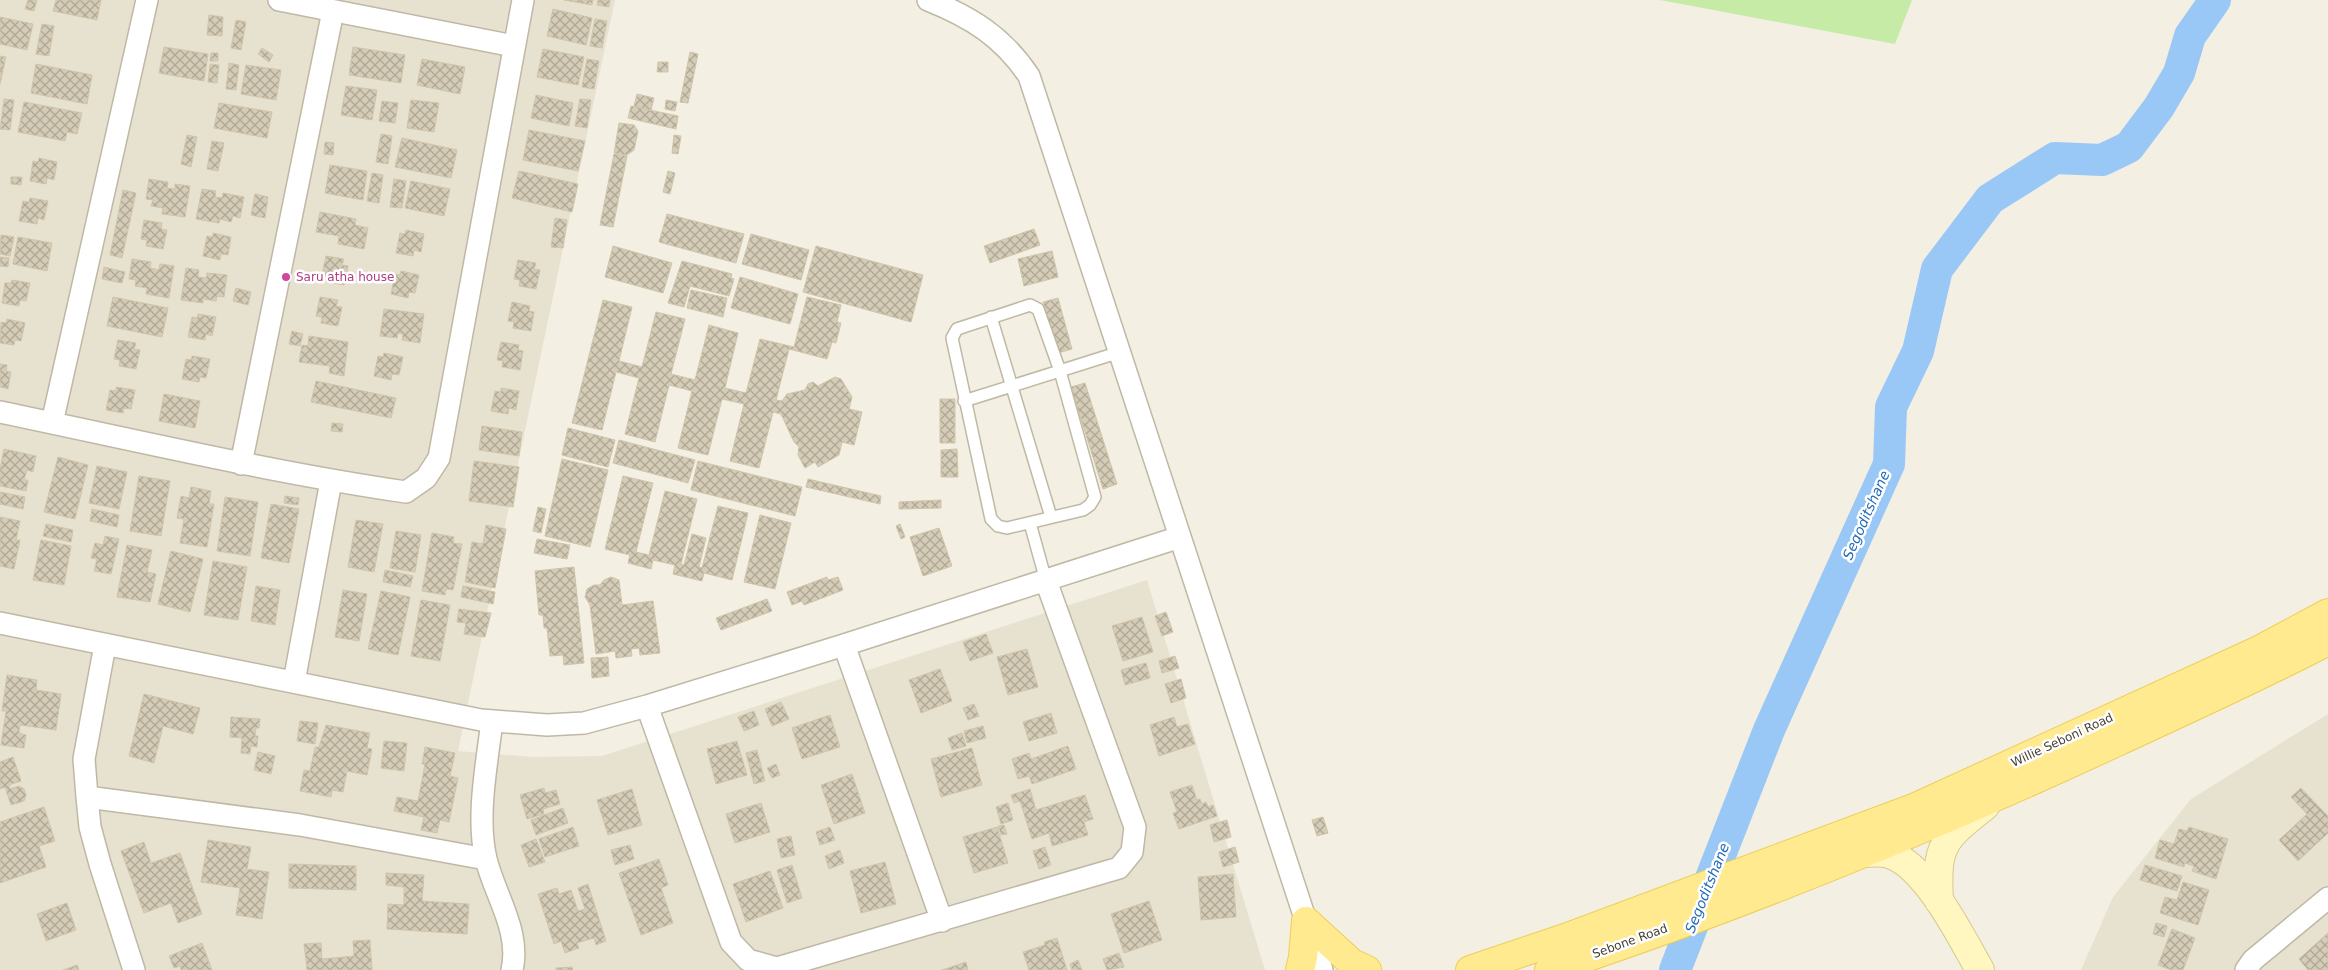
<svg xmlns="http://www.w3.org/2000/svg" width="2328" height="970" viewBox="0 0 2328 970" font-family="'DejaVu Sans',sans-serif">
<defs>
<pattern id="building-cross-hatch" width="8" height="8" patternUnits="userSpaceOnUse" patternTransform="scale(1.25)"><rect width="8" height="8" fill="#d5ccb7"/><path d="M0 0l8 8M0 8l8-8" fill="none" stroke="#afa795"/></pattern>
</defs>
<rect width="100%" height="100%" fill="#f3efe2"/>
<path fill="#e7e2d0" d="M0,0H615L458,751L533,757L602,756L1147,580L1265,970H0Z
M2328,714V970H2081L2113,897L2191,799Z"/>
<path fill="#c6eba7" d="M1660,0H1912L1895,44Z"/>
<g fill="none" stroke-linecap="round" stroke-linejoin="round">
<path stroke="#99c7f6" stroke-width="32" d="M1675,970L1769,730L1889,464L1891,407L1918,351L1937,269L1990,199L2055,158L2102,160L2129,147L2159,107L2179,73L2190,36L2215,0"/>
</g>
<path fill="url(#building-cross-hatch)" stroke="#d0c5aa" d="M28,0H37L34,11L25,9Z
M56,0H101L97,20L53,11Z
M564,0H593L592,5Z
M598,0H610L609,7L597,5Z
M553,9L592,18L586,45L547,36Z
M209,15L223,17L222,36L207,35Z
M0,17L33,24L27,50L0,44Z
M595,19L607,21L602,48L590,46Z
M236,20L246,22L241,50L231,48Z
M42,24L54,26L49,56L36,54Z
M164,47L208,54L204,81L159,73Z
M353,47L405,55L401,83L349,75Z
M262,48L273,55L269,62L258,54Z
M543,49L584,57L578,85L537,77Z
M690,52L698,54L688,103L680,102Z
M211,53H218V61H210Z
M0,56L6,57L0,84Z
M422,59L465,67L460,94L417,85Z
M587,59L599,61L594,89L582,87Z
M658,62H668V72H657Z
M229,63L239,65L236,90L226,89Z
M36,64L92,75L87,104L31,93Z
M210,64L219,65L217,83L208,82Z
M246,65L281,70L276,100L241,94Z
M346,86L377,90L372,120L341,115Z
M637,94L654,98L651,110L634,106Z
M536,95L573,103L569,126L531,118Z
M4,99L14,100L10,130L0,129Z
M580,99L591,100L587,128L575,126Z
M411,100L439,103L434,132L407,128Z
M666,100L677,102L675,111L665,109Z
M382,101L398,103L395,123L379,121Z
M24,102L82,113L77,134L67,132L65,141L18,132Z
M219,103L272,112L267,138L214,128Z
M631,106L678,116L676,129L628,118Z
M619,123L634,125L638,131L634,150L627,155L614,153Z
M529,130L585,141L578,171L523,160Z
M381,134L392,136L388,164L376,162Z
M187,135L197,137L191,167L181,164Z
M674,135L681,136L678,154L672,153Z
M402,138L457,150L451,178L395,167Z
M212,141L224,143L218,171L207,169Z
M325,142L334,143L333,155L324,154Z
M614,154L627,156L613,227L600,225Z
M39,158L57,162L54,180L47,178L46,184L30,181L33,161L38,162Z
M330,165L367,171L363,200L325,193Z
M519,171L578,184L572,212L512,198Z
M668,171L675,173L670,194L663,192Z
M372,173L383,175L379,203L367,201Z
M11,177H22L21,185L11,184Z
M149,179L168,182L167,188L175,189V184L190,186L185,217L162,214L163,208L151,206L153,200L146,199Z
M394,179L406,181L402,208L390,207Z
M411,181L450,189L444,216L405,208Z
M202,189L216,191L215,197L222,198L223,193L244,197L240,218L233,216L231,222L220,219L219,223L196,219Z
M123,190L136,193L122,258L110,255Z
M255,194L268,197L265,218L251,215Z
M30,198L48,201L44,220L38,218L37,224L19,221L23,201L29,202Z
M320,212L356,219L355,225L368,228L364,249L338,244L339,236L316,232Z
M667,214L744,234L736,263L659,242Z
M555,218L567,220L563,248L551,247Z
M144,220L162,223L161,229L167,230L163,249L146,246L147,240L141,239Z
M1034,229L1040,245L990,263L984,246Z
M406,230L424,234L421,252L414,250L413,256L396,253L400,233L405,234Z
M213,233L231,237L228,255L221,254L220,260L203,256L207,236L213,237Z
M751,234L809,250L801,280L742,264Z
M1,235L14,237L10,256L0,254Z
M18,237L52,243L47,271L13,264Z
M613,246L672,263L663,293L605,277Z
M816,246L923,275L911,322L803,292Z
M1052,251L1058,277L1024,286L1018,259Z
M326,256L344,259L342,265L348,266L344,285L327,282L329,276L322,274Z
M0,257L9,258L8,267L0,266Z
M132,259L151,262L150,268L159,270L160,264L174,266L169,298L146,294L147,288L135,286L136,280L129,279Z
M518,260L536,263L534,269L540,270L536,289L519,286L520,280L514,279Z
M682,261L732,274L731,278L734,279L729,296L690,286L684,307L668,303Z
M104,267L125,272L122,283L102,279Z
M186,268L199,270L198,277L206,278L207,273L227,275L224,297L217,296L216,301L203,299V303L181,300Z
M401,271L419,275L415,293L409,292L408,298L391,294L395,274L400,275Z
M740,277L798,294L790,324L731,308Z
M12,280L30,283L26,301L20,300L19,306L2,303L5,283H11Z
M236,288L251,292L248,305L233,301Z
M691,290L727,298L723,317L687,308Z
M113,297L168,308L162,337L107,326Z
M320,297L338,300L336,306L342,307L338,326L321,323L322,317L316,316Z
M807,297L841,305L837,322L841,323L836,343L832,342L827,359L789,349L776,400L782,401L787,394L805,390L808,384L813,382L818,386L835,377L841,379L852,397L849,409L862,412L854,445L842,442L839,455L818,467L815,462L805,468L798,455L799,447L794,442L781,414L773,412L759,468L730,461L744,404L722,399L708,455L678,448L692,391L669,385L655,442L625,434L639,378L616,372L602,430L572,423L603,300L632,307L619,361L642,367L656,312L685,319L671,374L695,380L709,325L738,333L725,388L746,393L760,339L794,347Z
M1058,298L1072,349L1058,353L1043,302Z
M512,302L530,306L529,311L534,312L531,331L513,328L514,322L508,321Z
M384,309L424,314L420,343L402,340L403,334L398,333L397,338L380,336Z
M198,314L216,317L212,336L206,334L205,340L188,337L192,317L197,318Z
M7,319L25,323L21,341L15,340L14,345L0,343L1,322L6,323Z
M292,331L303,334L300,346L289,344Z
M309,336L348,342L344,376L329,373L330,366L299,362L302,345L308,346Z
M118,340L136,343L134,349L140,350L136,369L119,366L120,360L114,359Z
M501,342L519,345L518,350L523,351L520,370L502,367L503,361L497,360Z
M384,353L403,357L399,375L392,374L391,380L374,376L378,356L383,357Z
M192,356L210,359L206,378L200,377L199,382L182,379L186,359L191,360Z
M0,364L7,365L6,371L11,372L8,389L0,387Z
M316,381L396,398L391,418L311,402Z
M1085,383L1117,484L1103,489L1071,387Z
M116,387L135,390L131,409L124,408L123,413L106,410L110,390L116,391Z
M501,388L519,391L516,410L509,408L508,414L491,411L495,391L501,392Z
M164,394L200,401L195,428L159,421Z
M940,399H955V443H940Z
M332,423L343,424L342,432L331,431Z
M482,426L522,432L519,456L479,450Z
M568,428L615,440L608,467L562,455Z
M619,440L695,460L688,483L613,463Z
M4,449L36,456L33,472L27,470L24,480H28L26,491L0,486V469Z
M957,449L958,477H941V450Z
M58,457L88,465L75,519L44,512Z
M562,459L608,470L590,547L545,536Z
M474,461L519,467L513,507L469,501Z
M698,461L802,487L795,516L691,490Z
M97,466L127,472L119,509L89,503Z
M139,476L170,481L161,536L130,531Z
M623,476L653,483L636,552L649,555L665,491L697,499L681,564L684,565L692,534L706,538L699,567L702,568L718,506L748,513L732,580L704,573L702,581L673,574L675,565L653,560L651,569L628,563L630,555L605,549Z
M808,479L881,496L880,504L806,487Z
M191,487L211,491L209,504H214L207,547L180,543L184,519L177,518L181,496L189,498Z
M0,492L25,497L23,509L0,504Z
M285,496L299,498L298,505L284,503Z
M225,497L258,502L250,556L217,551Z
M941,500V508L899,509V502Z
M271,504L299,509L289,563L261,558Z
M538,507L546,509L541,533L533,531Z
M92,509L119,515L117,527L90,521Z
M760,515L791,523L775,589L744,582Z
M0,517L20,521L16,540H20L14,569L0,566Z
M356,520L383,524L374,572L348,567Z
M46,524L73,530L71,542L43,536Z
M900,524L905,537L901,539L896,526Z
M486,525L506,529L495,588L465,582L472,542L483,544Z
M939,528L952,566L923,576L910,537Z
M396,531L421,535L415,572L390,568Z
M432,533L454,537L453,543L462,544L453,590L446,589L445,595L422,591Z
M105,536L119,539L111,574L94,571L97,559L91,558L95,543L103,545Z
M537,539L570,545L567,559L534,553Z
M41,540L71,546L64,585L33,580Z
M127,545L152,550L147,572L156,574L150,602L117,597Z
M171,551L203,559L190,612L158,604Z
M213,561L247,567L238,620L204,615Z
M574,567L584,663L564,665L563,655L550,656L547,628H544L543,615H539L535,571Z
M385,570L413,576L410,587L383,582Z
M611,577L619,580L622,605L653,601L660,653L640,655L639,648L631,649L632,656L616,658L615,651L596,654L590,605L585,597L587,589L594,585H600L604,580Z
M827,577L828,580L838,577L843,590L804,605L802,601L792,605L787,592Z
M256,586L280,590L275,625L251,621Z
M463,586L495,592L493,604L461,597Z
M343,590L367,594L359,641L335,637Z
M381,591L410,597L398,655L368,649Z
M767,599L772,611L721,630L716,618Z
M421,600L450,605L440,661L411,656Z
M459,609L491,613L485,637L464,634L466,623L457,622Z
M1166,612L1173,632L1162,636L1155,616Z
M1142,617L1153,652L1123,661L1112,626Z
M986,634L993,653L970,661L963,642Z
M1027,649L1038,687L1008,695L997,657Z
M1175,656L1179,668L1162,673L1159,661Z
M608,657L609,676L592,678L591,658Z
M1146,663L1150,678L1125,685L1121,670Z
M940,669L952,701L921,713L909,680Z
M7,675L37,680L36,690L61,694L56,730L20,725L19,733L26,735L24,748L1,745L6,711H2Z
M1181,679L1186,698L1171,703L1165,684Z
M144,694L200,708L193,734L163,726L154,763L129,756Z
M781,702L789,719L772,726L765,709Z
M974,704L979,716L968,720L963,708Z
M754,711L759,725L744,731L738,717Z
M1051,713L1057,733L1029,741L1023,722Z
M830,715L840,747L802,759L792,728Z
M231,717L260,719L259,728H256L255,736H258L257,747L251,746L250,754L241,753L242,738L230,737Z
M1174,717L1177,727L1188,724L1195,744L1159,756L1150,725Z
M300,721L318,723L315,744L297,741Z
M326,725L370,733L367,748L372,749L367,775L347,771L343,792L332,790L331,797L300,791L304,770L310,771L315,747H319Z
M983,726L986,738L967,743L964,731Z
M962,733L966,746L952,750L948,738Z
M384,741L407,743L404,771L381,768Z
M737,741L747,775L716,784L707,749Z
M1068,746L1076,769L1032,784L1029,776L1018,779L1012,759L1029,753L1031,759Z
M425,747L455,753L450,776L458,778L449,822L440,820L437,833L421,830L424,817L394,811L397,797L418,801L425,764H422Z
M972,748L982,785L941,797L931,759Z
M757,750L765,781L754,784L746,753Z
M258,752L275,756L271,774L254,770Z
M13,757L21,781L9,785L10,789L19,786L24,789L26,795L24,801L11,805L5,787L0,789V762Z
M776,764L780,775L772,778L767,768Z
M852,774L865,813L834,824L821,785Z
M1192,785L1197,800L1200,799L1202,804L1206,802L1208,807L1213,805L1217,816L1179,829L1173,813L1177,812L1170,792Z
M544,788L545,793L556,790L560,804L543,809L544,814L527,819L520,795Z
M2301,788L2328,816V833L2298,861L2279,840L2307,814L2291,797Z
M632,789L642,825L608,835L597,800Z
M1030,789L1036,810L1085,795L1093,819L1084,822L1088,835L1052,846L1049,833L1032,839L1020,801L1014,803L1011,795Z
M761,803L770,832L735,843L726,814Z
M1008,803L1013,820L1001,824L996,807Z
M44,807L55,841L39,846L46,867L0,883V822Z
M563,808L568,823L536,835L531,820Z
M1323,817L1328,833L1317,836L1312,820Z
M1227,820L1231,837L1214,842L1210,825Z
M1004,825L1007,834L1001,835L998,826Z
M573,827L579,846L545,857L539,839Z
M830,827L835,840L820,845L816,832Z
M997,827L1008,863L974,873L963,837Z
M2189,827L2228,839L2216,879L2192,871L2194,866L2185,863L2184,867L2155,858L2160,840L2174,844L2179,829L2187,831Z
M791,836L795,855L781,858L777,839Z
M536,839L545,862L529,867L521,845Z
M208,840L251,847L247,869L269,872L262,919L236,915L240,888L201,882Z
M144,842L151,863L180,853L202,914L178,923L171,903L144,913L121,851Z
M630,845L634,859L615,865L611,850Z
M1045,847L1051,865L1039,869L1033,851Z
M1235,847L1239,862L1223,867L1219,852Z
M840,850L844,863L829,869L825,856Z
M659,859L668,885L661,888L673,923L641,935L619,873Z
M885,862L896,904L861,913L850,871Z
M289,864L356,866V890L289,888Z
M792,865L802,898L787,903L777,870Z
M2145,865L2182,876L2177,891L2140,880Z
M770,871L783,908L746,922L733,884Z
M386,873L424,875L422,901L469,904L467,934L387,929L388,904L404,905V887L386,885Z
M1233,874L1236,917L1201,920L1198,877Z
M2183,882L2209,890L2198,925L2160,913L2165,897L2177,900Z
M588,884L606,941L596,945L594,938L577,943L579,948L565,953L561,941L554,944L538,894L557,888L559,894L571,890L578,911L585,909L578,888Z
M1149,901L1162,940L1124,953L1111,914Z
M67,903L76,930L46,941L37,914Z
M2156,923L2167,926L2164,937L2153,934Z
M2172,929L2195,938L2183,970H2171L2158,965Z
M2328,933V970H2308L2299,959Z
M1057,938L1067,970H1029L1023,952L1045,945L1044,942Z
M370,940L372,970H307L304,944L321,943L322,959L354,956L353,941Z
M202,943L212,970H181L180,966L174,968L169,956Z
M1119,953L1124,967L1107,970L1103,959Z
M1078,960L1082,970H1072L1070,964Z
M966,962L968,970H942Z
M77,965L79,970H63Z
M572,967L573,970H556V968Z"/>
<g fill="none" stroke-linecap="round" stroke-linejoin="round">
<g stroke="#bfb8a4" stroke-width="14">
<path id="lane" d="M1030,305L1038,309L1060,371L1095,497L1090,505L1083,510L1007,528L998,526L991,519L952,338L957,329Z
M991,317L1051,517
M964,401L1120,352
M1030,523L1046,581"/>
</g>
<g stroke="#bfb8a4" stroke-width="24">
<path id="street" d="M279,0L514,46
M928,0C971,17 1003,37 1029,76L1322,970
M0,412C135,440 269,472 406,492L426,478L439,458L523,0
M52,423L147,0
M241,464L333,11
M0,623L481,720L547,725L584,723L647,706L844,645L1180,537
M105,645L84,759L87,797L90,827L100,864L134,970
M844,645L942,921
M294,682L331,481
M647,706L731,942L748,960L777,968L1119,868L1132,852L1135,827L1046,581
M492,721C487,763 476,817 486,859C495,896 521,931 512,970
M87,797L300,825L486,859
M2246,970L2253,960L2328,898"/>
</g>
<g stroke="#d6ca8e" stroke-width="30">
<path id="secondary" d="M1862,853C1872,853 1883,851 1892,855C1928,869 1961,937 1980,970
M1939,901C1936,845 1942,840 1985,806"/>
</g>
<g stroke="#edce57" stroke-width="30">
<path id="primary" d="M1306,921L1352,963L1367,970
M1300,970L1303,957L1306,921
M1470,970L1565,938L1916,807L2257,651L2328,613
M1549,970C1743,906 1932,828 2117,742C2188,709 2259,677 2328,641"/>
</g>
<use href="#lane" stroke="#fff" stroke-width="11"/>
<use href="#street" stroke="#fff" stroke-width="21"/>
<use href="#secondary" stroke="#fff6c0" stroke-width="28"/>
<use href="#primary" stroke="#ffea8f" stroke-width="28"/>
</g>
<circle fill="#d1479c" stroke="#fff" stroke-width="2" cx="286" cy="277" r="5"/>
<g text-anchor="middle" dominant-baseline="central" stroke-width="5" stroke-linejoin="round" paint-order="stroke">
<g font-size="12" fill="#b23c85" stroke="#fff" text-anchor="start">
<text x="296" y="277">Saru atha house</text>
</g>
<g font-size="12" fill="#453f32" stroke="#fff">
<text transform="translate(2062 740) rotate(-25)">Willie Seboni Road</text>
<text transform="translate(1630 941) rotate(-20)">Sebone Road</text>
</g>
<g font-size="14" font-style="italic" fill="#246cb8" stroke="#fff">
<text transform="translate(1866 515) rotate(-66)">Segoditshane</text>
<text transform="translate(1707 888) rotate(-68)">Segoditshane</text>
</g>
</g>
</svg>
